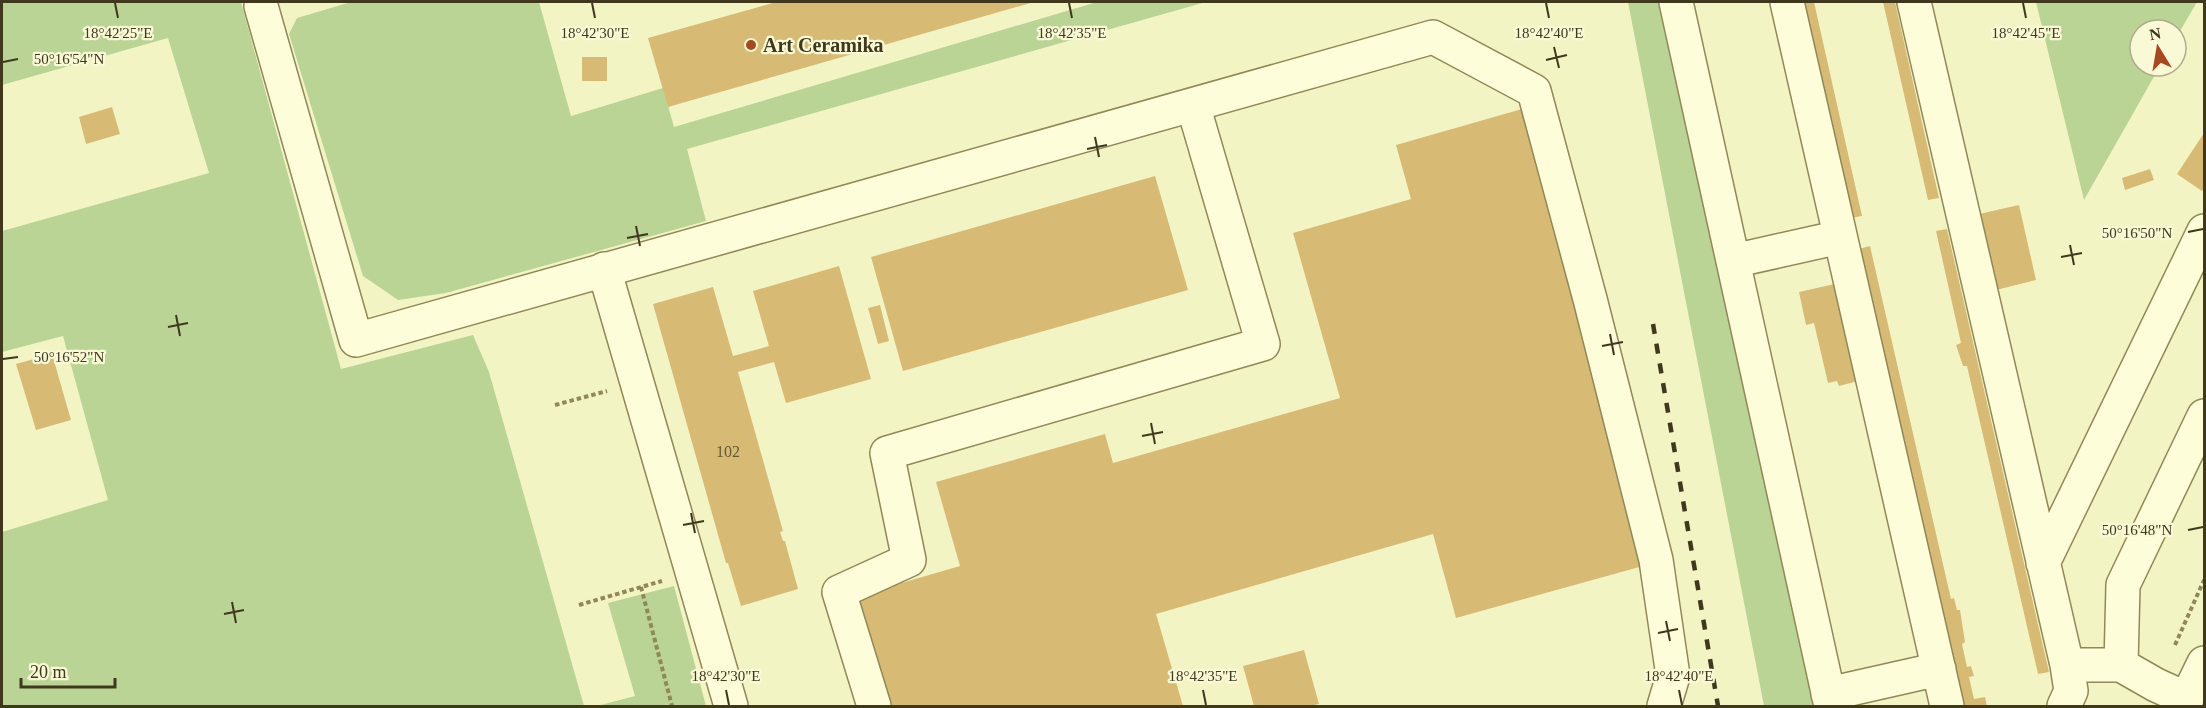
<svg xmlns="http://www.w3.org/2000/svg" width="2206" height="708" viewBox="0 0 2206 708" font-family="'Times New Roman',serif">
<rect width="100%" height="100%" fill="#f3f4c4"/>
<path fill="#bad496" d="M2,2H241L341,369L473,335L489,372L584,706H2V532L108,500L63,336L2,352V231L209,173L168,38L2,85Z
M351,2H539L571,116L663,88L674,127L1097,2H1206L687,149L706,221L446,293L398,300L363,276L289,34L297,18Z
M1628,2H1658L1815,706H1764Z
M2036,2H2197L2176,38V30H2140V66H2160L2084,200Z
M674,586L706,706H597L635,696L608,603Z"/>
<path fill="#d7bb75" d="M776,2H1034L668,107L648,38Z
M1802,2H1814L1862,216L1851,218Z
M1883,2H1895L1939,198L1928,200Z
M582,57H607V81H582Z
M112,107L120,134L86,144L79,117Z
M1522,109L1627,479L1619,482L1643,566L1456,618L1433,534L1156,614L1183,706H884L853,597L960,566L936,482L1105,434L1113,463L1340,398L1293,233L1411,199L1396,145Z
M2204,133V188L2202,191L2177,174Z
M2150,169L2154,180L2125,190L2122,178Z
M1155,176L1188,290L903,371L871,257Z
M2019,205L2036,280L1996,290L1979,214Z
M1947,229L2049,672L2038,674L1967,366H1963L1956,345L1961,343L1936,231Z
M1870,246L1951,599L1954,598L1957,610H1960L1965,642L1962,644L1967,667L1971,666L1974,676L1969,677L1974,699L1985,697L1987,706H1964L1859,249Z
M839,266L871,379L786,403L774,362L738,372L783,531L780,532L783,541H785L798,589L741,606L728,563H726L653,304L713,287L733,356L769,346L753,291Z
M1839,283L1862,380L1839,386L1837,381L1828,383L1814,323L1806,325L1799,292Z
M880,305L889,341L878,344L868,308Z
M52,354L71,420L36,430L16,364Z
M1304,650L1319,704L1309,706H1254L1243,666Z"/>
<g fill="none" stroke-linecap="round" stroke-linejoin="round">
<g stroke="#918857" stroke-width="36">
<path id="minor" d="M1676,2L1831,706
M1787,2L1947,706
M1914,2L2067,665L2071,691L2064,706
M261,6L356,340L1433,37L1534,91L1590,299L1656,560L1673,676L1664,706
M1733,261L1840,237
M604,269L731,706
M2043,563L2204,231
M2067,665H2121L2156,685L2187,699
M2121,665L2123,585L2204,416
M1828,694L1939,669
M874,706L839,592L909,560L887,453L1263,344L1193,105
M2183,706L2204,663"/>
</g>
<path stroke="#918857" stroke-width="4" stroke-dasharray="4.5 3" stroke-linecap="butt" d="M555,405L607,391
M641,587L672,706
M579,605L662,581
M2175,645L2204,580"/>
<use href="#minor" stroke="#fdfdd9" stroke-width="33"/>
<path stroke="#3f381d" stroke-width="4.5" stroke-dasharray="10 10" stroke-linecap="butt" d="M1653,324L1718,706"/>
</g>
<path fill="none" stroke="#3f381d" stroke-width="2" d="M115,3L118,18M592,3L595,18M1069,3L1072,18M1546,3L1549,18M2023,3L2026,18M1554,47L1559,68M1546,60L1567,55M3,62L18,59M1095,137L1099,157M1087,149L1107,145M636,226L640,246M2188,232L2203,229M627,238L648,234M2070,245L2074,265M2061,257L2082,253M176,315L180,336M168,327L188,323M1610,334L1614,355M1602,346L1623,342M3,359L18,357M1151,423L1155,444M1142,436L1163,432M691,513L695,533M683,525L704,521M2188,530L2203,527M232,602L236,623M224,614L244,610M1666,621L1670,641M1658,633L1678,629M726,690L729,705M1203,690L1206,705M1679,690L1682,705"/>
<circle fill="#a9481f" stroke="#f9fad5" stroke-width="2" cx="751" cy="45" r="6"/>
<g text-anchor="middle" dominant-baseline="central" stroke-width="4.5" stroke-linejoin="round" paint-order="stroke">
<g font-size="16" fill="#655933">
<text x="728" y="451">102</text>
</g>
<g font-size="20" font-weight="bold" fill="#3f381d" stroke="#f9fad5" text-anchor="start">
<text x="763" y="45">Art Ceramika</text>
</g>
</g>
<g font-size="15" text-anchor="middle" fill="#3f381d" stroke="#f9fad5" stroke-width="4.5" stroke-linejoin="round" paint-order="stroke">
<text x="118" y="38">18°42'25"E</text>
<text x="595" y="38">18°42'30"E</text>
<text x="1072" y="38">18°42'35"E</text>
<text x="2026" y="38">18°42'45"E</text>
<text x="1549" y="38">18°42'40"E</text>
<text x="69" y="64">50°16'54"N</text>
<text x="2137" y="238">50°16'50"N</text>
<text x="69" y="362">50°16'52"N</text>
<text x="2137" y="535">50°16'48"N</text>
<text x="726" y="681">18°42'30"E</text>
<text x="1203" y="681">18°42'35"E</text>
<text x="1679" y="681">18°42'40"E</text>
</g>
<rect width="2206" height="708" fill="none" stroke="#3f381d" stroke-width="6"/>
<g transform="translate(2158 48) rotate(349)"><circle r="28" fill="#f9fad5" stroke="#afac8b" stroke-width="1.5"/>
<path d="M0-4.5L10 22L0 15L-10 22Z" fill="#a9481f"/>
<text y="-9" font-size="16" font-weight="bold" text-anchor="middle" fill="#3f381d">N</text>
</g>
<path d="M21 678v9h94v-9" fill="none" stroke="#3f381d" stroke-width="3"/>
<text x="30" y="678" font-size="18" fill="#3f381d" stroke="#f9fad5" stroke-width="4.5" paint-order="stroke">20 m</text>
</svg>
